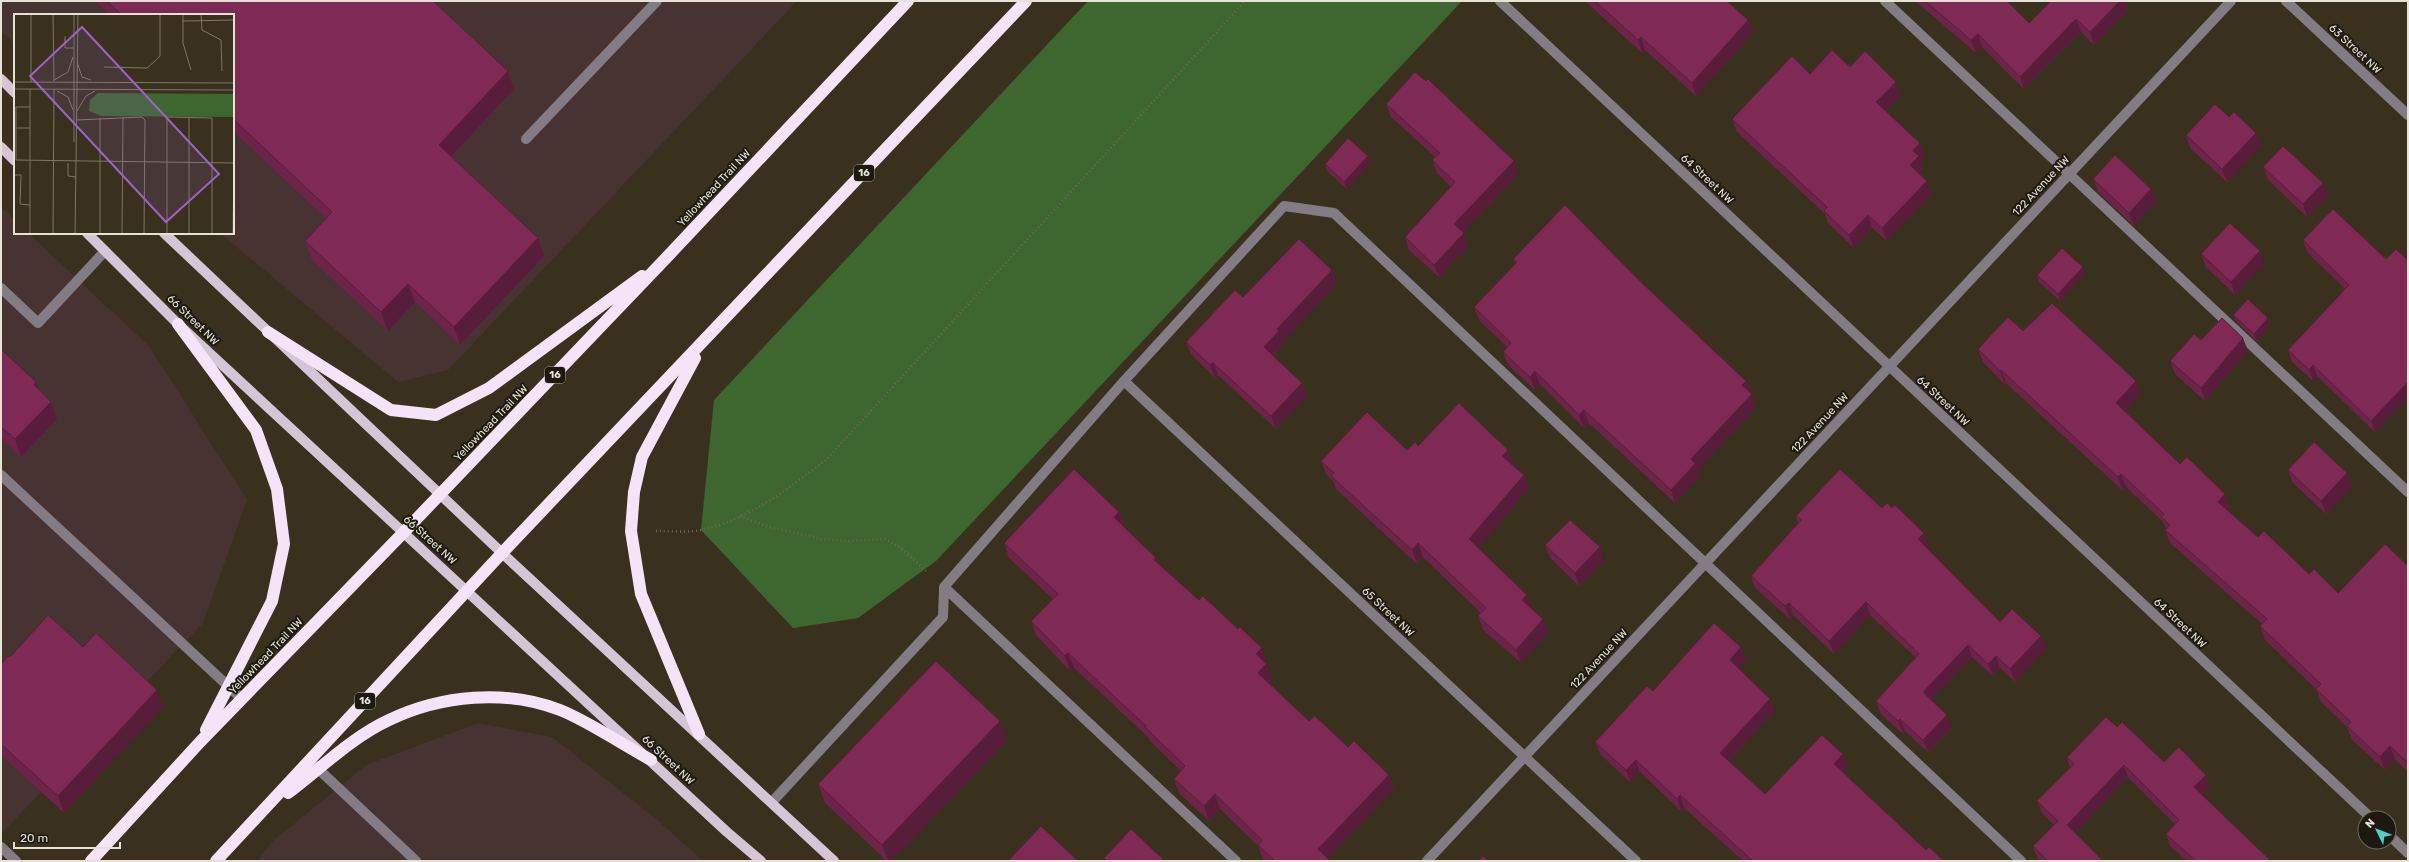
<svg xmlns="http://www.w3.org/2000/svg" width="2409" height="862" viewBox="0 0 2409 862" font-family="Rubik,sans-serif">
<rect width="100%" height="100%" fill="#39301d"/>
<path fill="#473332" d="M1,1H797L448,370L398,382L220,233H233V15H15V44L1,31Z
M1,207L15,220V233H28L149,346L247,500L203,623L1,834Z
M478,723L552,737L655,818L703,861H257L273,841L366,765Z"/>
<path fill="#3e6730" d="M1088,1H1462L936,561L858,618L793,628L701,530L714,400Z"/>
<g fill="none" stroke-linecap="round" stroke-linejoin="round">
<path stroke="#6f6757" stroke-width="2.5" stroke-dasharray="1 3" stroke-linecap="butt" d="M740,516L763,525L821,539L849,541L885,539L901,548L926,571
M656,531C670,531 687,533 701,530C748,520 789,488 826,460L1245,1"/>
<path stroke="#837c84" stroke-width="10" d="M1500,1L2371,818
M1885,1L2408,492
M2286,1L2408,115
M526,139L657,1
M1,288L38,323L105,251
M1124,381L1636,861
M1,475L242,699
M944,587L1236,861
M313,764L416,861
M772,802L943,617L944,587L1124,381L1284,206L1334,213L2021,861
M2389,835L2408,853
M1,847L16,861
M1427,861L2231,1"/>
<path stroke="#d5c6d7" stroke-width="10" d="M1,79L15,93
M1,147L15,161
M87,233L178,324L727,832L761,861
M164,233L502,553L834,861"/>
<path stroke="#f5e4f8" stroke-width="12" d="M178,324L256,430L277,489L284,544L272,601L206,730
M268,332L391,410L436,415L489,388L642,276
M695,358L642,457L634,492L631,531L641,594L699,734
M288,793C320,769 352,737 389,720C441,695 506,689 560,710C588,721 623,745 651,760
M91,861L200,742L404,532L668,256L908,1
M216,861L502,553L1026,1"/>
</g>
<path fill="#6d2449" d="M95,1H433L508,71L514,89L451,157L538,238L544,256L460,345L415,302L388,331L312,260L305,241L326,219L233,131V15H110Z
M1585,1H1727L1748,20L1753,33L1696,96L1645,50L1642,53Z
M1915,1H2007L2029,23L2051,1H2125L2128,10L2094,45L2081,32L2024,89L1982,47L1976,53Z
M1850,67L1901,95L1885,110L1920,143L1925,156L1921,161L1923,169L1919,173L1932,194L1887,241L1872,228L1854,248L1828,223L1825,214L1737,132L1732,119L1810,74Z
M1386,104L1518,174L1463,233L1468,246L1439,277L1409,250L1405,237L1451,187L1437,173L1432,160L1435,157L1391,117Z
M2229,117L2256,133L2261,146L2227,182L2190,148L2186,135Z
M1370,163L1347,189L1327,171L1325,164Z
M2263,167L2328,196L2307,217L2268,180Z
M2093,179L2156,201L2134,226L2098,192Z
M2303,240L2386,259L2375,432L2317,376L2313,381L2292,362L2288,350L2345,289L2307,252Z
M2201,254L2264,264L2235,295L2206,267Z
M1513,259L1752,394L1756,407L1698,470L1700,477L1675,503L1589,423L1584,428L1540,384L1535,390L1508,365L1503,352L1507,347L1479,320L1474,307L1515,264Z
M2085,274L2060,301L2039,282L2037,275Z
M1337,283L1283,342V344L1273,356L1307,396L1276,429L1218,375L1215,378L1191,354L1186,342L1243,297Z
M2233,315L2268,318L2270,325L2256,341L2236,321Z
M2023,331L2141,394L2125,411L2180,464L2230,507L2228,510L2258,537L2309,574L2338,593L2408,566V772L2395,759L2385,770L2352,740L2347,727L2321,702L2316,689L2265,640L2260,626L2262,624L2170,543L2165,530L2166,529L2163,522L2126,487L2123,491L2006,383L2005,385L1983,362L1978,349Z
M2201,340L2248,351L2205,401L2175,374L2170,361Z
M1,349L40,391L51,402L57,419L21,457L1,438Z
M1418,446L1513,464L1512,465L1529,488L1478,548L1527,595L1531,609L1548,633L1521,663L1483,630L1478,616L1481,613L1423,557L1417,564L1336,489L1333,481L1326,474L1321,461L1407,450Z
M2288,470L2352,486L2326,514L2293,483Z
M1882,508L1929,545L1926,547L2000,622L2041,636L2046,649L2015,682L2000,668L1993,676L1972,657L1931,700L1952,728L1928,752L1905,731L1903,734L1881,714L1876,701L1916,658L1870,615L1834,654L1793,615L1790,619L1755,588L1751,576L1798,523L1796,516Z
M1119,512L1125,527H1124L1158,563L1267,662L1266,664L1272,678L1268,683L1309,721L1389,775L1394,789L1328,859L1329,861H1265L1263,859L1258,846L1220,809L1209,821L1179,793L1174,779L1181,771L1150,741L1149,738L1074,668L1070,671L1036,635L1031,621L1053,599L1009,558L1004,543Z
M1545,545L1604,560L1579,586L1550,558Z
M83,647L163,707L64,813L1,755V662L2,663L10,657Z
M1746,660L1738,668L1770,699L1774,711L1729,761L1765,794L1848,767L1843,772L1926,850L1944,861H1743L1684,808L1681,811L1640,772L1631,783L1600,754L1595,742L1653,691Z
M1000,721L1007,740L891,861H887L825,803L818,784Z
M2117,727L2164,762L2211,787L2202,795L2271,861H2187L2170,846L2166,834L2175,824L2128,777L2075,833L2103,861H2040L2037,858L2033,846L2054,825L2042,813L2037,801L2070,768L2067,757Z"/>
<path fill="#591d3c" d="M2120,1H2125L2128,10L2094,45L2090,32Z
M2076,19L2081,32L2024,89L2020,77Z
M1748,20L1753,33L1696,96L1692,83Z
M1978,34L1982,47L1976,53L1971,40Z
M1641,37L1645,50L1642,53L1638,40Z
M508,71L514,89L445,163L439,145Z
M1896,82L1901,95L1881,115L1876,102Z
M2256,133L2261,146L2227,182L2222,169Z
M1920,143L1925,156L1921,161L1923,169L1915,178L1910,165L1913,151Z
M1368,156L1370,163L1347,189L1344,182Z
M1514,161L1518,174L1459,237L1454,224Z
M1927,181L1932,194L1887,241L1882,228Z
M2323,183L2328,196L2307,217L2303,204Z
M2151,189L2156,201L2134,226L2129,213Z
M1868,215L1872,228L1854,248L1849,235Z
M1464,233L1468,246L1439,277L1434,265Z
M538,238L544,256L460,345L454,327Z
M2260,251L2264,264L2235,295L2231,282Z
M2083,267L2085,274L2060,301L2058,294Z
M1332,270L1337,283L1283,342V344L1268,360L1264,347L1277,329Z
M408,284L415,302L388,331L381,312Z
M2268,318L2270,325L2256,341L2254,334Z
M2243,338L2248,351L2205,401L2201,388Z
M1213,363L1218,375L1215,378L1210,365Z
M2313,365L2317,376L2313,381L2309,370Z
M2001,370L2006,383L2005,385L2000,371Z
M1535,371L1540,384L1535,390L1530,377Z
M1746,381L1751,394L1742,385Z
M2136,381L2141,394L2121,416L2116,403Z
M36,382L43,400L34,385Z
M2408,382V398L2375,432L2371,421Z
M1302,383L1307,396L1276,429L1271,416Z
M1752,394L1756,407L1698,470L1700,477L1675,503L1671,490L1691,459Z
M51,402L57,419L21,457L15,439Z
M1584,410L1589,423L1584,428L1579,415Z
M1508,450L1513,464L1507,470L1502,456Z
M2347,473L2352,486L2326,514L2321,501Z
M2121,474L2126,487L2123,491L2118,477Z
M1524,475L1529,488L1474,553L1469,539Z
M2225,494L2230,507L2223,515L2218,502Z
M1119,512L1125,527L1119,532L1114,517Z
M1924,533L1929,545L1922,551L1918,539Z
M1418,543L1423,557L1417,564L1412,550Z
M1600,547L1604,560L1579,586L1575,573Z
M1527,595L1532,608L1527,614L1522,600Z
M1866,602L1870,615L1834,654L1829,641Z
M1789,603L1793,615L1790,619L1785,606Z
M1543,619L1548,633L1521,663L1516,650Z
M2041,636L2046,649L2015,682L2010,669Z
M1968,645L1972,657L1929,702L1924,693L1925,690Z
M1741,647L1746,660L1734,673L1730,660Z
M1262,648L1267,662L1261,669L1256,654Z
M1068,653L1074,668L1070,671L1065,656Z
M1996,656L2000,668L1993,676L1988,664Z
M1266,664L1272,678L1263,688L1258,673Z
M157,690L163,707L64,813L58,796Z
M1770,699L1774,711L1725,765L1720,753Z
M1947,715L1952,728L1928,752L1923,740Z
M1900,719L1905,731L1903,734L1898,721Z
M1000,721L1007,740L891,861H888L882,845Z
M2390,746L2395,759L2385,770L2380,757Z
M1843,754L1848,767L1839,776L1834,764Z
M1636,760L1640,772L1631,783L1626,770Z
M2124,765L2128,777L2071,837L2067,825Z
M1389,775L1394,789L1326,861L1318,849Z
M2206,775L2211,787L2198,799L2194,787Z
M1215,794L1220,809L1209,821L1204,806Z
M1680,795L1684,808L1681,811L1677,799Z"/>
<path fill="#7f2a55" stroke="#591d3c" d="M107,1H433L508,71L439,145L538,238L454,327L408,284L381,312L305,241L332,212L233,119V15H122Z
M1595,1H1727L1748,20L1692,83L1641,37L1638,40Z
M1925,1H2007L2029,23L2051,1H2120L2090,32L2076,19L2020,77L1978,34L1971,40Z
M1832,50L1850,67L1865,51L1896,82L1876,102L1920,143L1913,151L1919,156L1910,165L1927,181L1882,228L1868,215L1849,235L1824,211L1827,207L1732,119L1792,56L1810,74Z
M1415,72L1426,81L1428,79L1514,161L1454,224L1464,233L1434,265L1405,237L1455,182L1432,160L1440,153L1386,104Z
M2215,104L2229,117L2234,112L2256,133L2222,169L2186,135Z
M1348,138L1368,156L1344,182L1325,164Z
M2283,146L2323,183L2303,204L2263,167Z
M2115,155L2151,189L2129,213L2093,179Z
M1565,205L1641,282L1746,381L1742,385L1752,394L1691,459L1695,464L1671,490L1584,410L1579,415L1535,371L1530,377L1503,352L1511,343L1474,307L1517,262L1513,259Z
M2333,209L2386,259L2396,249L2408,260V382L2371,421L2313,365L2309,370L2288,350L2349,285L2303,240Z
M2230,223L2260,251L2231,282L2201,254Z
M1299,239L1332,270L1277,329L1279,331L1264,347L1302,383L1271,416L1213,363L1210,365L1186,342L1235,290L1243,297Z
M2062,248L2083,267L2058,294L2037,275Z
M2248,299L2268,318L2254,334L2233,315Z
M2052,303L2136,381L2116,403L2180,464L2187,457L2225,494L2218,502L2258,537L2264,531L2309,574L2314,569L2338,593L2385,544L2408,566V763L2390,746L2380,757L2347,726L2351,722L2316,689L2321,684L2260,626L2267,619L2165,530L2170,525L2161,517L2164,514L2121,474L2118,477L2001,370L2000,371L1978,349L2008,317L2023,331Z
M2222,318L2243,338L2201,388L2170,361L2194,334L2201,340Z
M1,349L36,382L34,385L51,402L15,439L1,427Z
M1459,403L1508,450L1502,456L1524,475L1469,539L1527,595L1522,600L1543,619L1516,650L1478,616L1486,608L1418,543L1412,550L1331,476L1334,473L1321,461L1367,412L1407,450L1415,442L1418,446Z
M2314,442L2347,473L2321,501L2288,470Z
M1074,469L1119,512L1114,517L1156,558L1154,560L1199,600L1203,596L1238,629L1240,627L1262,648L1256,654L1266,664L1258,673L1309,721L1315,716L1348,747L1354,741L1389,775L1318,849L1329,860L1328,861H1275L1258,845L1262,840L1215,794L1204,806L1174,779L1185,766L1145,727L1146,726L1068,653L1065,656L1031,621L1058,594L1004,543Z
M1840,469L1882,508L1887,503L1892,508L1895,505L1924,533L1918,539L2000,622L2012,609L2041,636L2010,669L1996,656L1988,664L1968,645L1925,690L1924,693L1947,715L1923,740L1900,719L1898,721L1876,701L1919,654L1866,602L1829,641L1789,603L1785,606L1751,576L1801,520L1796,516Z
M1570,520L1600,547L1575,573L1545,545Z
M48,615L83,647L96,633L157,690L58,796L1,744V662L2,663L8,656L10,657Z
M1714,623L1741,647L1730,660L1770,699L1720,753L1765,794L1822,735L1843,754L1834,764L1926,850L1929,847L1944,861H1753L1680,795L1677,799L1636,760L1626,770L1595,742L1647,686L1653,691Z
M936,661L1000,721L882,845L818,784Z
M2106,717L2117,727L2122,722L2164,762L2179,747L2206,775L2194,787L2271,861H2196L2166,834L2179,820L2124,765L2067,825L2103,861H2048L2033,846L2058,821L2037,801L2074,764L2067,757Z
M1041,826L1078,861H1008Z
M1131,829L1165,861H1108L1104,858Z
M1483,856L1489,861H1478Z"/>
<g text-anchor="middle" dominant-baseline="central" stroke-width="4" stroke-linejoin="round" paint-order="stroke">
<g fill="#1d1910" stroke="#aaa69b" stroke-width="1">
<rect x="854" y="165" width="20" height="16" rx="3"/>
<rect x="545" y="367" width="20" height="16" rx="3"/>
<rect x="355" y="693" width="20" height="16" rx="3"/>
</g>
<g font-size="10" font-weight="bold" fill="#e7e2d6">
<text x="864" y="173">16</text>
<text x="555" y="375">16</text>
<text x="365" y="701">16</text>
</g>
<g font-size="11" fill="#e7e2d6" stroke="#1d1910">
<text transform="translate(2355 49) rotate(43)">63 Street NW</text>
<text transform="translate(1707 179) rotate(43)">64 Street NW</text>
<text transform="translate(2041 186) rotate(-47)">122 Avenue NW</text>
<text transform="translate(714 188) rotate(-47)">Yellowhead Trail NW</text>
<text transform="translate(193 320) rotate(44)">66 Street NW</text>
<text transform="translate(1943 401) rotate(43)">64 Street NW</text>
<text transform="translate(491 423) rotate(-46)">Yellowhead Trail NW</text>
<text transform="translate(1820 423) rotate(-47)">122 Avenue NW</text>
<text transform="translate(430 540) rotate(42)">66 Street NW</text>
<text transform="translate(1388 612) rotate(43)">65 Street NW</text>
<text transform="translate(2180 623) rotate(43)">64 Street NW</text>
<text transform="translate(266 656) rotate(-46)">Yellowhead Trail NW</text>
<text transform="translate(1599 659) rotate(-47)">122 Avenue NW</text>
<text transform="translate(668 760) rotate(43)">66 Street NW</text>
</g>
</g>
<g transform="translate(14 14)">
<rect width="220" height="220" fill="#39301d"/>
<path d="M84,79L220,80V103L87,102L75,97L76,86Z" fill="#3e6730"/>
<path fill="none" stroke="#7f7767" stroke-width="1" d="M39,0L40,67M169,0V29L177,56M187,0L188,16L207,26L208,57M169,7L220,6M51,22V34H59M63,48L68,63L77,66M90,53L133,54L140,48L146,42V0M40,66L54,58L59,43M0,68L220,69M17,68V0M0,75L220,76M43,77L54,83L59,96M16,93H2V146L220,149M63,97L72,82L81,77M63,106L128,103L131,106L130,220M220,107V139M2,114H16M60,128V0M54,149V162L62,163M0,161H7L6,190L16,191M16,220V75M39,220L40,75M61,220L64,0M86,220V104M108,220L109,103M153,220V103L198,104V220M175,220V104M219,220L220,154"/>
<path fill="#9b63c6" fill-opacity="0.15" stroke="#9b63c6" stroke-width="2" d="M68,13L205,160L152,208L16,62Z"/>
<rect width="220" height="220" fill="none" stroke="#e7e2d6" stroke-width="2"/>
</g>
<rect width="2409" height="862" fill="none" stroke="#e7e2d6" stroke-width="4"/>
<g transform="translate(2377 830) rotate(313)"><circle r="19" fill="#1d1910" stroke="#6e695f"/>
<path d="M0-3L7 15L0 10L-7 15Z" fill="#53cdc9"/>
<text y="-6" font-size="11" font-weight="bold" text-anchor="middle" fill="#e7e2d6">N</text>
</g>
<path d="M14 842v6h106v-6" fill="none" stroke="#e7e2d6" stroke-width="2"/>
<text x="20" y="842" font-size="12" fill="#e7e2d6" stroke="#1d1910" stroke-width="3" paint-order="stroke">20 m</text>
</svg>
